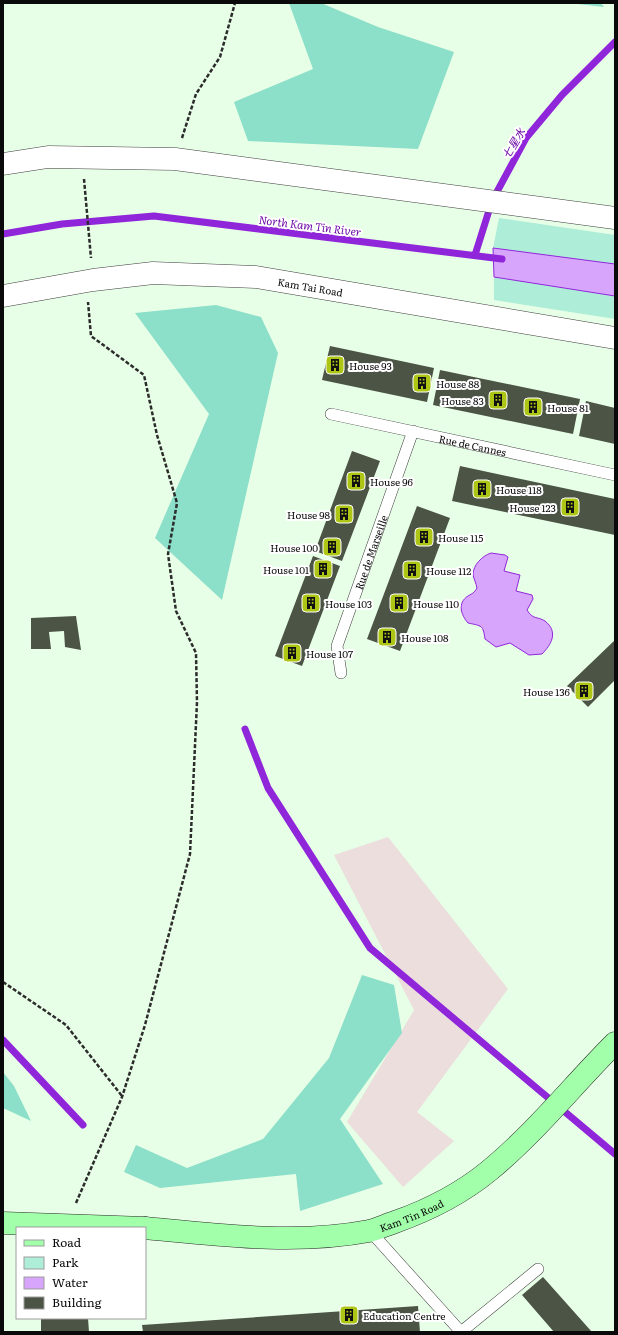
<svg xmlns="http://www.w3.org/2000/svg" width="618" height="1335" viewBox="0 0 618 1335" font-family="Literata,'Noto Sans TC',serif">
<rect width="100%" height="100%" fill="#e8ffe7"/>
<path fill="#ebdedd" d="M388,837L508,989L417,1112L454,1141L403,1187L347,1122L414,1010L334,855Z"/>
<path fill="#aeedd8" d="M499,218L615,235V265L493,248Z
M494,277L615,296V319L494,300Z"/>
<path fill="#8cdfc9" d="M289,3H321L378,27L454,52L418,149L248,141L234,102L313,69Z
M569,3H601L604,7Z
M216,305L261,317L278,353L222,600L155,538L209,414L135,313Z
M362,975L394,985L402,1033L340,1119L383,1184L300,1211L296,1174L160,1188L124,1172L136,1145L187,1168L263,1139L329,1058Z
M3,1072L14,1086L31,1121L3,1108Z"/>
<path fill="#d7a6fc" stroke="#9026da" d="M493,248L615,264V296L494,277Z
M491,553L505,555L508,557L504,571L520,575L516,591L532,595L533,599L527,610C533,620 537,616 545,621C559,632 551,645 542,654L529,655L510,643L496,647L485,639C483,625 482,626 468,623C461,615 457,603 468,596C473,593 474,593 477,588C476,583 474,579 473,575C473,565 482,556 491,553Z"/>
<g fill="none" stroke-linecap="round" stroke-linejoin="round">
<path stroke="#9026da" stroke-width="7" d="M3,234L62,224L154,216L502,259
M475,255L492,201L526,138L562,95L615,42
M245,729L268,788L370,948L615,1154
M3,1040L83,1125"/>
</g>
<path fill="#4c5446" d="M330,346L434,368L427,402L322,380Z
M440,370L580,399L573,434L433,405Z
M586,401L615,408V444L579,436Z
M352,451L380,461L342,561L315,551Z
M460,466L615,499V535L452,501Z
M417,506L450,518L400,651L367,639Z
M313,556L340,566L302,666L275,656Z
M76,616L81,650L65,647L64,631L49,632L51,649H31V618Z
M615,640V680L588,707L567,686Z
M543,1277L592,1332H554L522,1295Z
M418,1306L420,1332H143L142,1325Z
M41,1318H88L89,1332H41Z"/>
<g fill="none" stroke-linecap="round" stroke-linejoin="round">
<g stroke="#3d3d3d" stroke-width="12">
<g id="service">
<path id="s1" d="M331,414L615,475"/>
<path id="s2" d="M341,673L337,646L413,431"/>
<path d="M370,1231L461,1332"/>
<path d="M461,1332L538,1269"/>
</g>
</g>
<g stroke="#3d3d3d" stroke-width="23">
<g id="minor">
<path d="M3,164L48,157L175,159L615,218"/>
<path id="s3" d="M3,296L93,280L153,273L256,277L615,338"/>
</g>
</g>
<g stroke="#2c2c2c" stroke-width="23">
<g id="secondary">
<path d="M3,1223L145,1228"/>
<path id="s4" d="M145,1228C219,1235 295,1245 369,1231C377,1229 386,1225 395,1222C429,1210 461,1194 490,1170C536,1132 573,1085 615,1043"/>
</g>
</g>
<path stroke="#2c2c2c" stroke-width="2.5" stroke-dasharray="4 2" stroke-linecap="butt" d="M182,138L196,94L220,57L235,3
M84,179L91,258
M3,982L66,1025L122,1096
M76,1203L122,1097L145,1025L190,854L197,702L196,653L176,611L168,554L177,503L157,435L144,375L91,336L88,302"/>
<use href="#service" stroke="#fff" stroke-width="11"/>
<use href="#minor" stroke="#fff" stroke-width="22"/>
<use href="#secondary" stroke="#a2ffaa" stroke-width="22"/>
</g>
<defs>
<g id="building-square" transform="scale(1)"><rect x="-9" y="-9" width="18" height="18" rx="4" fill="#adc616" stroke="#fff"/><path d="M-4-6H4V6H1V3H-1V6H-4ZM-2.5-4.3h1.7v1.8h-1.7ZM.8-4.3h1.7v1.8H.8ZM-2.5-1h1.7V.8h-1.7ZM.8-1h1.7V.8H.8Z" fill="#111"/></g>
</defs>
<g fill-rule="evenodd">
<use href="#building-square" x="335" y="365"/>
<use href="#building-square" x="422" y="383"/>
<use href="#building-square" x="498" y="400"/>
<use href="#building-square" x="533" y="407"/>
<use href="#building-square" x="356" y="481"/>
<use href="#building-square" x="482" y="489"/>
<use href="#building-square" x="570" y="507"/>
<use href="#building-square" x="344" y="514"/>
<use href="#building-square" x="424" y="537"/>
<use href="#building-square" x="332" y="547"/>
<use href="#building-square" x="323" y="569"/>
<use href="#building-square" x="412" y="570"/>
<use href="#building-square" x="311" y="603"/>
<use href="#building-square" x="399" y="603"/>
<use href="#building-square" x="387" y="637"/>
<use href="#building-square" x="292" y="653"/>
<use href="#building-square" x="584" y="691"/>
<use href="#building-square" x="349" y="1315"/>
</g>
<g text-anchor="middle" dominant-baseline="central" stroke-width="4" stroke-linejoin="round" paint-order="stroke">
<g font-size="10" fill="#0a0a0a" stroke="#fff">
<text stroke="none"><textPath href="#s3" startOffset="310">Kam Tai Road</textPath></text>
<text stroke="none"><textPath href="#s1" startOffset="145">Rue de Cannes</textPath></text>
<text stroke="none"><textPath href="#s2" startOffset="127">Rue de Marseille</textPath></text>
<text stroke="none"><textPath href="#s4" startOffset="270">Kam Tin Road</textPath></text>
</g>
<g font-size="10" fill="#0a0a0a" stroke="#fff" text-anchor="start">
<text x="349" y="365">House 93</text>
<text x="436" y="383">House 88</text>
<text x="484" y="400" text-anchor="end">House 83</text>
<text x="547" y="407">House 81</text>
<text x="370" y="481">House 96</text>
<text x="496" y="489">House 118</text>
<text x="556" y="507" text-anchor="end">House 123</text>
<text x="330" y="514" text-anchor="end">House 98</text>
<text x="438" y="537">House 115</text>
<text x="318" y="547" text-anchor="end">House 100</text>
<text x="309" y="569" text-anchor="end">House 101</text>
<text x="426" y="570">House 112</text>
<text x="325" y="603">House 103</text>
<text x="413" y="603">House 110</text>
<text x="401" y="637">House 108</text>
<text x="306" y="653">House 107</text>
<text x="570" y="691" text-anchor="end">House 136</text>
<text x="363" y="1315">Education Centre</text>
</g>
<g font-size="11" font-style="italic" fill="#6c09a6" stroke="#fff">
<text transform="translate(513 143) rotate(-59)">七星水</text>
<text transform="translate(310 225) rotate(7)">North Kam Tin River</text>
</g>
</g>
<rect width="618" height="1335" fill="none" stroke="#0a0a0a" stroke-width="8"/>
<rect x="16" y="1227" width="130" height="92" fill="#ffffff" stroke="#9d9d9d"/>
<rect x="24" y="1240" width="20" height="6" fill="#a2ffaa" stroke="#9d9d9d"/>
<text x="52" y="1247" font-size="12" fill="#0a0a0a">Road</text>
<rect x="24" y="1257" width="20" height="12" fill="#aeedd8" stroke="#9d9d9d"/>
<text x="52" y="1267" font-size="12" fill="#0a0a0a">Park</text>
<rect x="24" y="1277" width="20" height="12" fill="#d7a6fc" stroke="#9d9d9d"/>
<text x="52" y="1287" font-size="12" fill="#0a0a0a">Water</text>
<rect x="24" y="1297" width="20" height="12" fill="#4c5446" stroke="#9d9d9d"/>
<text x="52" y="1307" font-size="12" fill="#0a0a0a">Building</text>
</svg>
